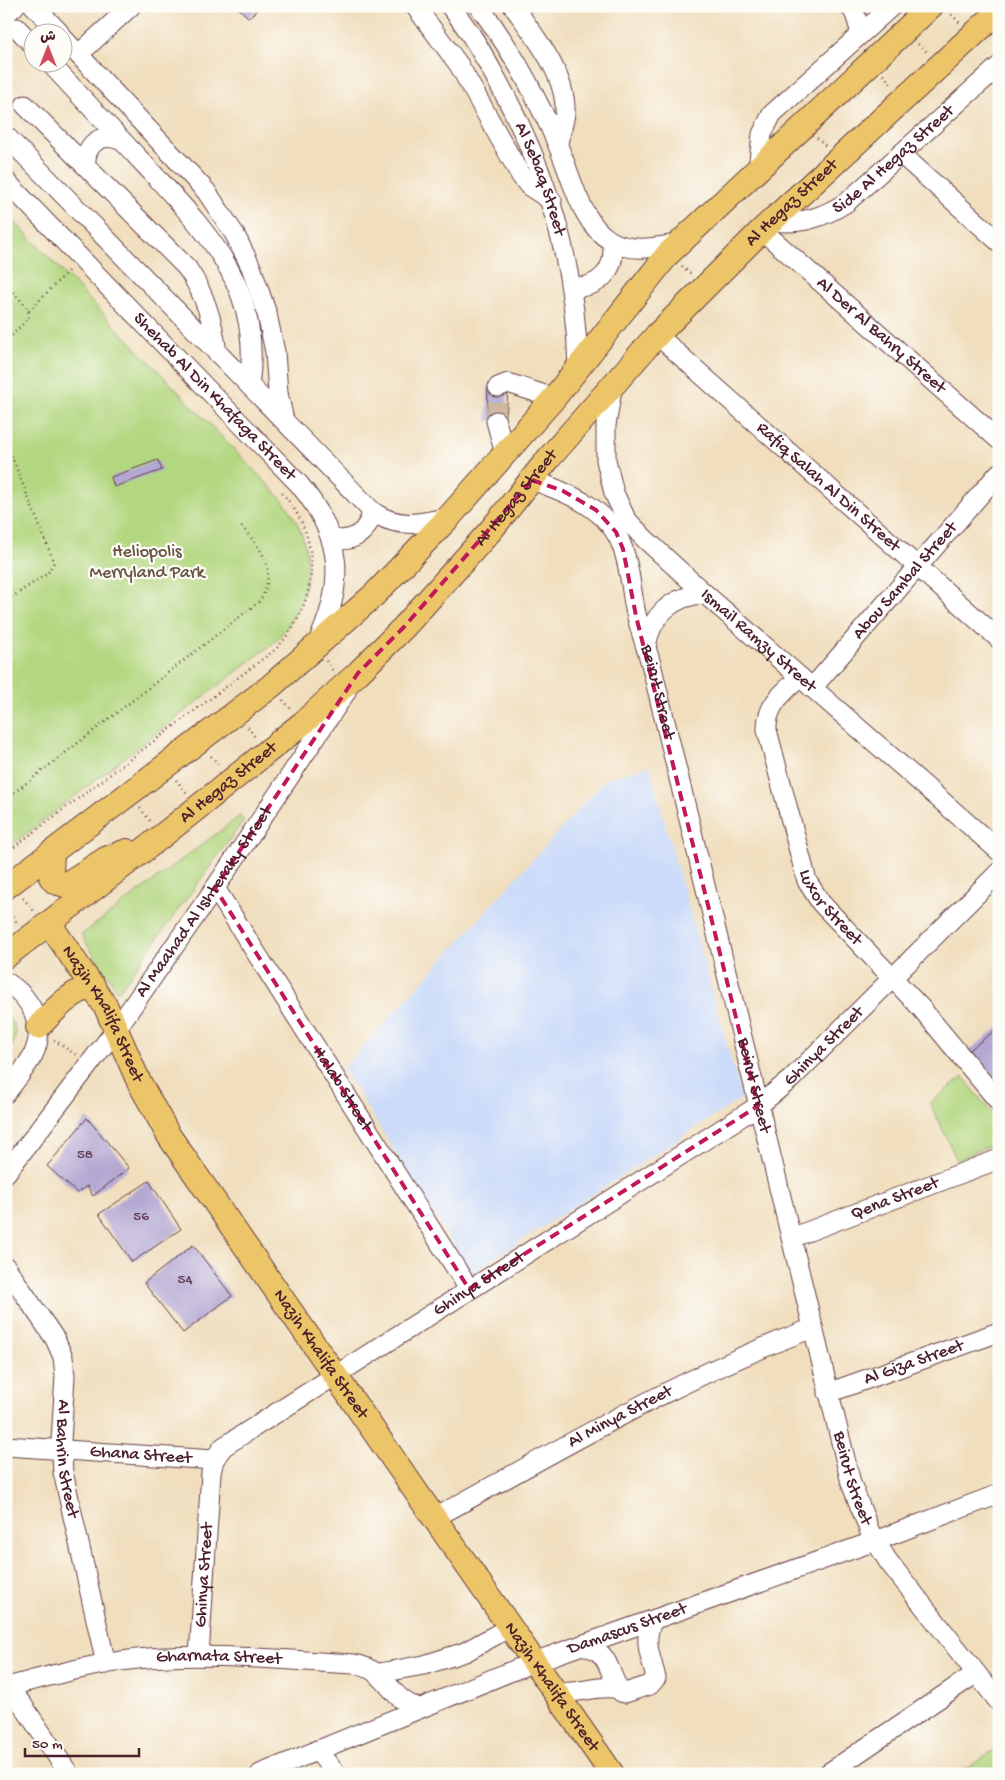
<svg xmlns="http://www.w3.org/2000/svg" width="1005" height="1780" viewBox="0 0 1005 1780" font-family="'Gochi Hand','Playpen Sans Arabic',sans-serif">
<rect width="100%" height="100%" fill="#fdfcf7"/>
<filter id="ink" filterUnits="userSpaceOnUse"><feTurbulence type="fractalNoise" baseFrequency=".02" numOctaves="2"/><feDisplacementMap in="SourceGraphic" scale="10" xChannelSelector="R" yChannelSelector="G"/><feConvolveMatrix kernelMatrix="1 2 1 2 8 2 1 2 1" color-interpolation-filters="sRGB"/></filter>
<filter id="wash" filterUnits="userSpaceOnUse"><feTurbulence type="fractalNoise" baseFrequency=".0096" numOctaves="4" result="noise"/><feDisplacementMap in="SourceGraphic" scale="20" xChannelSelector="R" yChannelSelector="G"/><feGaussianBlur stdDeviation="1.12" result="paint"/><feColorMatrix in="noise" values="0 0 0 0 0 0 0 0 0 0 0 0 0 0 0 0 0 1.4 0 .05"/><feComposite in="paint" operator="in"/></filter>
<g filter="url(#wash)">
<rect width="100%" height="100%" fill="#f0debd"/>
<path fill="#ccdbf9" d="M649,766L742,1098L471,1273L343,1069L606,779Z"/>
<path fill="#b3d780" stroke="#7e7b56" d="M6,213L279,496C319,542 315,597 275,642L6,849Z
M240,816L244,820L118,992L81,935Z
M6,1016C21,1028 16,1041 6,1054Z
M963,1077L999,1122V1141L957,1160L930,1103Z
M999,1748V1774H956Z"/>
<g id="blocks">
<path fill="#b4a8d3" d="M236,6H260L249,18Z
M488,387L508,388L506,421H487Z
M158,460L162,470L114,487L111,477Z
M999,1027V1091L966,1053Z
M87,1118L129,1168L93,1196L87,1186L77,1193L47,1166Z
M149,1181L181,1229L132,1262L99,1214Z
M193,1245L232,1296L183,1333L144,1283Z"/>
</g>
</g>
<g filter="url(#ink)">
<use href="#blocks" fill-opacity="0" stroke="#633c41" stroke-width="1"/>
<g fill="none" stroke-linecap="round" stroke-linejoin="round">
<path stroke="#cfb8a0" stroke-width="19" stroke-dasharray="19 9" stroke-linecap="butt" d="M496,421L498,387"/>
<g stroke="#633c41" stroke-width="21">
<g id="minor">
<path d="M34,6L59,32"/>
<path d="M415,6L459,65L521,176L529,186L552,201"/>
<path id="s1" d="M450,6C469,29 483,54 497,80C548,173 576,264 578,370"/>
<path d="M479,6C501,36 521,67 537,101C546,118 554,135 561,153C573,182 582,224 611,241C631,253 657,247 678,244"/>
<path d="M513,6C534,35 567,75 565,113C564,123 560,134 558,143"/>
<path d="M850,6L855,14L861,33"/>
<path d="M6,14L15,6"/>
<path d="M17,28L32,44"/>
<path d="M62,37L206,191L234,233L251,267L267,314L275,352L278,393L284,420"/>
<path d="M79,54L131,6"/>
<path d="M49,62C81,97 113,131 145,165C206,231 264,287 249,385"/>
<path d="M25,105L187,268C205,294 213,321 217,353"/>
<path d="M6,136L372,511C396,529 421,524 449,517"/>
<path d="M901,154L999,242"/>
<path d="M86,166C84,144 102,131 122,141"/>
<path d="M758,170L762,134L772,114L892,6"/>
<path id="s2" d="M6,181L299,484C343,537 346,582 317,644"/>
<path id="s3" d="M773,221C801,225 824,217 847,202L999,66"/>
<path id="s4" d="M762,230L999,440"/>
<path d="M571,287C599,289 617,270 612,242"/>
<path id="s5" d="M657,335L999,639"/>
<path id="s6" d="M613,384L606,425V460L614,493L626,519L645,539L705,594L999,851"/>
<path d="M498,387L508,383L554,398"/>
<path d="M496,421L505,454"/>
<path id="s7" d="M532,480C568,493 610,508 623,549C630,568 631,589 635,609C639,628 646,646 651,664L851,1483L870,1532L888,1561L999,1702"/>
<path d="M331,538C352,544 368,533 372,511"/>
<path d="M646,648C650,616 673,595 705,594"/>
<path id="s8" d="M800,677C783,693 766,705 767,730L807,881L821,903L921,1008L999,1102"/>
<path id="s9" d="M812,688L999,473"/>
<path id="s10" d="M215,888L469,1289"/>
<path d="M6,982C31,997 47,1027 33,1055C26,1068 15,1081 6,1093"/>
<path id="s11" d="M6,1173L117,1028L215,888L346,692"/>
<path id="s12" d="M791,1238L999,1159"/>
<path id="s13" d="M6,1267L55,1339L63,1357L65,1376L61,1441L63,1472L106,1664"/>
<path id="s14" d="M828,1393L999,1332"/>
<path id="s15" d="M6,1446L214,1460"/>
<path id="s16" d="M434,1518C558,1451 680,1377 813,1328"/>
<path d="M582,1645C613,1652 606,1672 621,1692L625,1693L650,1685L656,1678C651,1656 642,1641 653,1620"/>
<path id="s17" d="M199,1656L211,1473L214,1460L223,1447L758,1106L791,1079L999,872"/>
<path d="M379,1673L424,1665L465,1652L510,1627"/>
<path d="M6,1685L22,1704L69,1774"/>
<path id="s18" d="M6,1687C50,1676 92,1664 137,1659C208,1652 282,1660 354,1664C390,1670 387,1699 419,1708"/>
<path d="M555,1692C577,1695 598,1684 619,1689"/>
<path d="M317,1750L336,1774"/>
<path id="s19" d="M260,1774L534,1662L875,1541L999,1494"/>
<path d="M827,1774L975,1674"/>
</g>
</g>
<g stroke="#633c41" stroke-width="26">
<g id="major">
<path d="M52,852L51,877L55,882L65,885L106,859L127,851"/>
<path d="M6,887L271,686L374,595L449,517L554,398L668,254L931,6"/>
<path id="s20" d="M49,923L106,1007L139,1082L169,1136L612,1774"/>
<path id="s21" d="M6,956L162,836L303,723L358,673L404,627L491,530L549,458L657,335L762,230L999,11"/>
<path d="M38,1027C54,1011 71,991 93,986"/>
</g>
</g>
<path stroke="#633c41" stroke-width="2.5" stroke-dasharray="1 4" stroke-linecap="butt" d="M948,11L960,23
M918,44L927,52
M883,75L892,84
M817,138L826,146
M682,266L691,274
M6,285L26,306L29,314L28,319L6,341
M29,311L70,269
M6,442L54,562L48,573L6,601
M326,661L333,671
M283,700L291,709
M248,727L255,737
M211,756L219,765
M176,780L187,793
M6,799L260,601C278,568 262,550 241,526
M140,808L150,821
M6,853L276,649C319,603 325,538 280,491
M23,898L34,911
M6,910L14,916L17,924
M54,1040L76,1055"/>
<use href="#minor" stroke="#fff" stroke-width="19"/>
<use href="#major" stroke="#edc569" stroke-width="24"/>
</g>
</g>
<path fill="none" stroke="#c2185b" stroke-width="4" stroke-dasharray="10 6" stroke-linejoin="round" d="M532,480L563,491L596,510L616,532L623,549L636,616L758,1106L469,1289L215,888L358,673L404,627Z"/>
<g text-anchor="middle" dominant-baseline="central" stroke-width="4.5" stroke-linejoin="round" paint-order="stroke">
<g font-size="15" fill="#644155">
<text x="85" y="1155">58</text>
<text x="141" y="1217">56</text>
<text x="185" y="1280">54</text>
</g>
<g font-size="18" fill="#4a1f2b" stroke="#fdfcf7">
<text stroke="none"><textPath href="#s3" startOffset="141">Side Al Hegaz Street</textPath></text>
<text stroke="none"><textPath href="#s1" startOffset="196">Al Sebaq Street</textPath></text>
<text stroke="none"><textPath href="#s21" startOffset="1092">Al Hegaz Street</textPath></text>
<text stroke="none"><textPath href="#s4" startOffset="159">Al Der Al Bahry Street</textPath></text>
<text stroke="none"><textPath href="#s2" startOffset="300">Shehab Al Din Khafaga Street</textPath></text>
<text stroke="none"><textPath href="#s5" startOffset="229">Rafiq Salah Al Din Street</textPath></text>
<text stroke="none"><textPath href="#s21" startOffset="688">Al Hegaz Street</textPath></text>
<text stroke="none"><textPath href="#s9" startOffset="142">Abou Sambal Street</textPath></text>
<text stroke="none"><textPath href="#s6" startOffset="319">Ismail Ramzy Street</textPath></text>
<text stroke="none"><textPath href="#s7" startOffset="266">Beirut Street</textPath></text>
<text stroke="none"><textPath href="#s21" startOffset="282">Al Hegaz Street</textPath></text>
<text stroke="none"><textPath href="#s11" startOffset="336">Al Maahad Al Ishteraky Street</textPath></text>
<text stroke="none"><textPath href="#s8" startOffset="256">Luxor Street</textPath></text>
<text stroke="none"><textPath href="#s20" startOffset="106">Nazih Khalifa Street</textPath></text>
<text stroke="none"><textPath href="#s17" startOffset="936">Ghinya Street</textPath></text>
<text stroke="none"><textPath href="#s7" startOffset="671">Beirut Street</textPath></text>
<text stroke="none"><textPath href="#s10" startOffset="238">Halab Street</textPath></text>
<text stroke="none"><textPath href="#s12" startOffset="111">Qena Street</textPath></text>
<text stroke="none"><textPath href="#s17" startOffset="516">Ghinya Street</textPath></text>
<text stroke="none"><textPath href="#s20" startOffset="511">Nazih Khalifa Street</textPath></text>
<text stroke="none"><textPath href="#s14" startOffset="91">Al Giza Street</textPath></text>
<text stroke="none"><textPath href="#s16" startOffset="212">Al Minya Street</textPath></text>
<text stroke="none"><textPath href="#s15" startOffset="135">Ghana Street</textPath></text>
<text stroke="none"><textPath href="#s13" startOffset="209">Al Bahrin Street</textPath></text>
<text stroke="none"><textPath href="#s7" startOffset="1076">Beirut Street</textPath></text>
<text stroke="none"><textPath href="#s17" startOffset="81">Ghinya Street</textPath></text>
<text stroke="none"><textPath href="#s19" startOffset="395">Damascus Street</textPath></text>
<text stroke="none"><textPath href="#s18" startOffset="216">Gharnata Street</textPath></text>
<text stroke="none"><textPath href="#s20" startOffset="916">Nazih Khalifa Street</textPath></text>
</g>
<g font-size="18" fill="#6a5644" stroke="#fdfcf7">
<text x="147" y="552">Heliopolis<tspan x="147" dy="21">Merryland Park</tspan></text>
</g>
</g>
<rect width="1005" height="1780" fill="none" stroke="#fdfcf7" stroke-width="25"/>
<g transform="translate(48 48)"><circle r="24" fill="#fdfcf7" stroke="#b5a4a5"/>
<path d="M0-4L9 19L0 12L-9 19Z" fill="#d1495b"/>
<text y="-8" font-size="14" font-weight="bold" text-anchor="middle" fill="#4a1f2b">ش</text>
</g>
<path d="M25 1748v8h114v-8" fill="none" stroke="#4a1f2b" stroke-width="2.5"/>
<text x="32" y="1748" font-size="15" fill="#4a1f2b" stroke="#fdfcf7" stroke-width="4" paint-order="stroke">50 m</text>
</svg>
